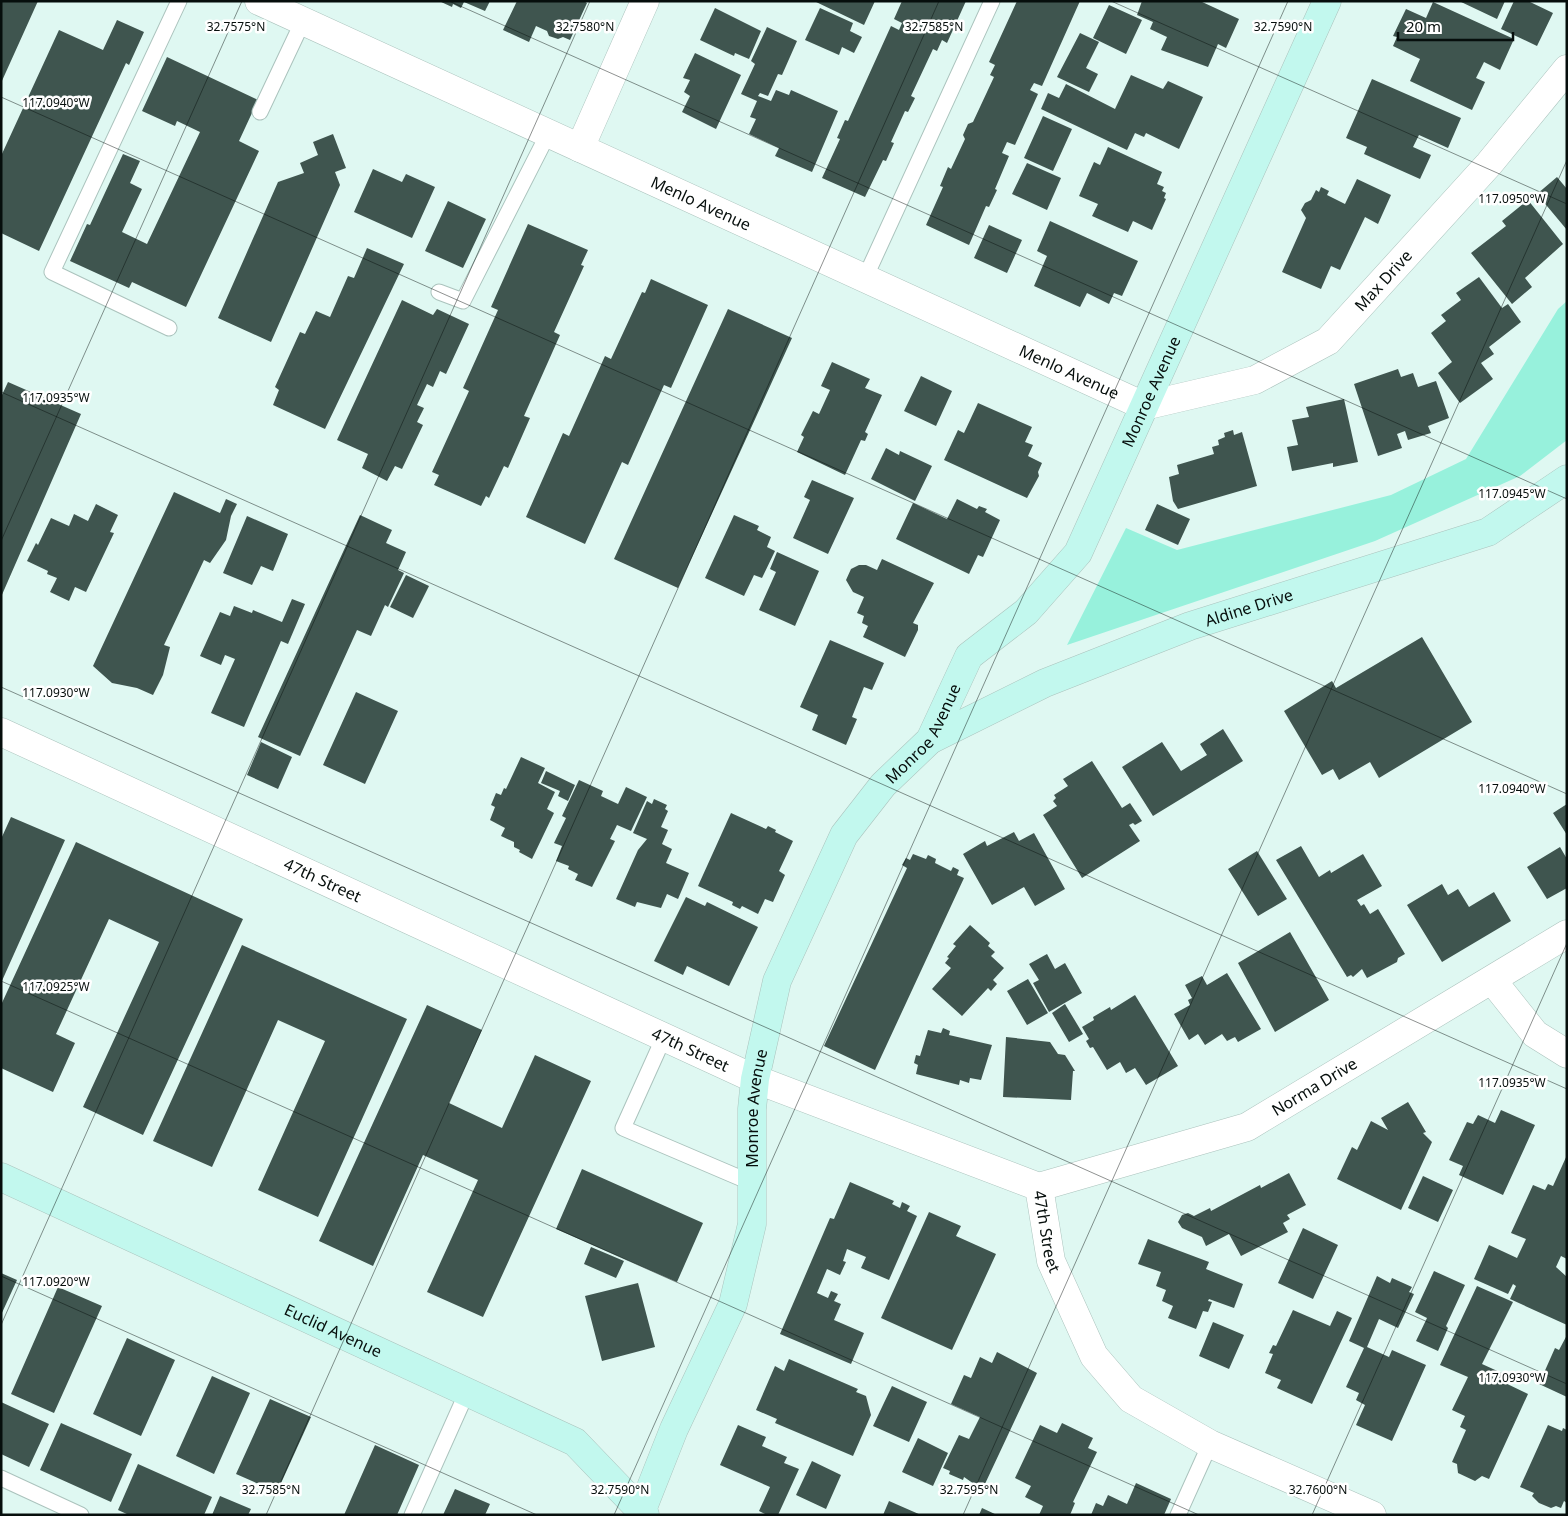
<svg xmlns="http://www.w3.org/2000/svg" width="1568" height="1516" viewBox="0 0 1568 1516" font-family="'Noto Sans',sans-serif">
<rect width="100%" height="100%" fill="#dff8f2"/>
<path fill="#97f1dc" d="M1567,301V440L1520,476L1375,541L1067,645L1126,528L1177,550L1391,495L1466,459L1558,309Z"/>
<path fill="#3f554f" d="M1,1H38L1,83Z
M439,1H490L485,11L464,2L461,8L453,4L452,7Z
M517,1H584L587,3L570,40L563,37L558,39L549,36L547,31L536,26L529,42L503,30Z
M814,1H875L864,25Z
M902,1H966L947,43L942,40L937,51L933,49L911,96L915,98L908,112L905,111L891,142L894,143L886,161L883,160L865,197L822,178L840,139L837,138L845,120L848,121L891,26L899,30L902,23L894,19Z
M1017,1H1080L1042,86L1034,83L1030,90L1038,94L1015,145L1007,142L1002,153L1009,156L995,189L997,190L989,207L986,206L969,245L926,225L943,187L940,186L948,167L951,169L965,139L963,135L968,124L973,122L994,77L990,75L995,65L989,62Z
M1142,1H1200L1239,19L1226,48L1218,44L1208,67L1161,50L1167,37L1150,29L1153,22L1137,15Z
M1459,1H1505L1497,19Z
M1514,1H1528L1553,13L1537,46L1501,29Z
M1433,2L1514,39L1500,70L1484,62L1476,78L1485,82L1472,110L1410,81L1420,59L1393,46L1397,37L1393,36L1406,9L1426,18Z
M1109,5L1142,20L1126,54L1093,38Z
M715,8L761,31L749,59L735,53L734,56L700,40Z
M820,8L853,23L850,31L862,37L854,53L842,47L839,55L805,40Z
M117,20L144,32L129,65L126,63L39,251L1,233V156L59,30L103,50Z
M767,27L797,41L782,75L778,74L768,96L760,93L758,96L771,101L776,90L789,95L791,90L838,111L812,172L775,156L779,148L749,134L756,119L750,117L757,101L741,94L755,64L751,61Z
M1080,33L1099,42L1086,68L1098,74L1089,92L1057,77Z
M695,53L741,75L716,129L682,112L690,96L684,92L690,80L683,78Z
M167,57L258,100L239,141L259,151L186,307L132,282L129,288L70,261L87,224L90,225L123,154L140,161L130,183L142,189L122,232L147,244L200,132L177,121L175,126L142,111Z
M1131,75L1163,89L1168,81L1203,97L1179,149L1146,133L1144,137L1135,133L1127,150L1041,109L1048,93L1059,98L1066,84L1115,109Z
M1372,79L1461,118L1448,148L1419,135L1413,147L1431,155L1420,179L1364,154L1367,147L1346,138Z
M1043,116L1072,129L1053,171L1024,158Z
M333,134L346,168L335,172L340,185L271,342L218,318L278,182L304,173L300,163L318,155L313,142Z
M1108,147L1162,172L1157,184L1164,187L1162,191L1166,193L1164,198L1166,199L1152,230L1133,221L1128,232L1092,216L1098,204L1079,196L1094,162L1100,165Z
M1027,163L1061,178L1047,210L1012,194Z
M373,169L402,182L406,174L435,187L412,238L354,212Z
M1557,177L1567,189V230L1537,194Z
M1357,179L1391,195L1378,224L1365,217L1340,270L1331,266L1321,289L1282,272L1306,218L1301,210L1305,203L1311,200L1316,190L1319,192L1321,187L1329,191L1327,195L1345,204Z
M1528,200L1563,244L1525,278L1532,287L1512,304L1471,253L1506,226L1502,221Z
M448,201L486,219L463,268L425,251Z
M1050,221L1138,261L1122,296L1114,293L1109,304L1087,293L1080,307L1034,286L1047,256L1037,251Z
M528,224L588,250L581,265L584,266L554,332L560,335L524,416L530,418L508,468L504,466L489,498L486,496L481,506L434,485L439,475L432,472L469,391L463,388L498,310L491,307Z
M989,225L1022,240L1007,273L974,258Z
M367,248L404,264L325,429L273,405L279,390L275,387L300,332L305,334L316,311L330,317L348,276L354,278Z
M1479,277L1502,308L1508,304L1521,322L1489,347L1494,354L1481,363L1493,379L1460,403L1438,373L1452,362L1431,333L1446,321L1441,315L1461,300L1456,293Z
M651,279L708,305L671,388L664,385L628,465L622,462L585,544L526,517L563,433L569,436L605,356L611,359L642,292L645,293Z
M402,300L433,315L437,309L469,324L446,374L440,371L433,387L427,384L417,405L424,408L417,422L423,425L402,469L395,466L387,481L362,468L368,454L337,440Z
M728,309L792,338L678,588L614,559Z
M832,362L870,379L865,388L882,395L865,432L868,434L865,441L861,440L845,475L797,452L804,437L801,435L813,411L819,414L830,390L821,386Z
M1398,369L1401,377L1413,373L1418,387L1436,381L1449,418L1428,426L1431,433L1408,440L1405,431L1397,434L1402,448L1378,456L1354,384Z
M921,376L952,391L936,426L904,411Z
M8,382L81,414L1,597V397Z
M1344,399L1358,462L1333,467V463L1292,471L1287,447L1298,445L1292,420L1309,417L1306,407Z
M978,403L1032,427L1025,442L1033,445L1028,456L1042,463L1038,472L1039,476L1027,498L944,460L958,430L964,433Z
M1233,430L1234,435L1242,432L1257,486L1178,509L1173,501L1169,477L1179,474L1177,465L1214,454L1212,447L1219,445L1218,440L1225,437L1224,433Z
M886,448L899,455L900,451L932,466L915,501L871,479Z
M812,480L854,498L828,554L793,538L810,500L804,497Z
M174,492L220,513L226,499L237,504L231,516L226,540L210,563L204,560L164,645L170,647L163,675L153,695L137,688L112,683L93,666Z
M957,499L977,509L979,506L987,509L985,512L1000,520L983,557L978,555L969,574L896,539L913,503L947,519Z
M96,504L118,515L110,532L114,533L86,592L75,587L69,601L50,592L57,578L47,574L48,571L27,561L36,543L38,545L51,518L69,526L74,514L88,521Z
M1157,504L1190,519L1178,545L1145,530Z
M360,515L392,530L386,543L406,552L398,570L404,573L388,607L385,605L371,636L357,630L300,756L258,737Z
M734,515L759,526L757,530L771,537L767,547L775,551L762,578L754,575L744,596L705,578Z
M247,516L288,534L273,571L261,566L252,585L223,573Z
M777,552L819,571L795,626L759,610L776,572L770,569Z
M882,559L934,583L913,623L918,625V630L905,657L863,637L868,626L862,623L864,616L857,613L864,597L853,592L846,580L851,569L859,565H866L877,570Z
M406,575L429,586L413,618L390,607Z
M292,599L305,604L288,644L281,641L244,727L211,713L235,659L225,655L221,665L200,656L220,612L230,616L234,606L252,613L253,610L282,622Z
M1422,637L1472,722L1379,778L1370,762L1339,780L1333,769L1322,775L1284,711L1332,681L1336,688Z
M830,640L884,663L872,690L864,687L852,717L857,719L846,745L812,730L818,715L800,707Z
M356,692L398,711L365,784L323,765Z
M1223,729L1243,761L1153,816L1122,767L1162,742L1181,771L1207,755L1200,744Z
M261,742L292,757L278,789L247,775Z
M521,757L545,768L538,783L555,792L547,809L554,813L532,859L519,852L520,850L514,847V842L501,836L505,828L490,820L495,807L491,805L496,793L501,795L504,788L506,789Z
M1092,761L1122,808L1130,803L1142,821L1135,825L1133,823L1129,825L1140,841L1082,878L1043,815L1057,806L1053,801L1056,798L1054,795L1068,786L1063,779Z
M546,771L575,785L568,801L558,796L560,791L541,783Z
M579,780L603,791L601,796L618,804L626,787L647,797L631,831L617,825L610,839L615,841L592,887L575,880L578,874L568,869L569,866L556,861L562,846L554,843L566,818L562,816Z
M654,799L667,805L665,809L668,811L661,827L668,830L662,844L672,849L666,863L689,873L678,899L667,894L661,908L637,902L635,907L616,899L638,850L647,839L633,833L647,801L652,804Z
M1567,804V835L1553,813Z
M731,813L766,829L768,826L776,830L775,832L793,841L779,871L785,875L773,902L765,899L758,914L742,906L740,909L732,905L733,902L698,886Z
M11,817L65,840L1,983V839Z
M1014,832L1019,841L1034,833L1065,889L1035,906L1024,887L992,905L963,854L985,841L987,846Z
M76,842L243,919L143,1135L83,1107L159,942L109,919L56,1034L75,1043L53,1092L1,1068V1005Z
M1301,846L1319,877L1330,870L1331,873L1363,854L1382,886L1357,900L1361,906L1364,904L1370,914L1378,909L1405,954L1398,958L1397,962L1367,978L1362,969L1353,977L1351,975L1347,977L1276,860Z
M1560,847L1567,859V888L1547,899L1527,867Z
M1257,851L1287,899L1258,916L1228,869Z
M913,854L926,859L928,855L936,859L935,863L951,871L953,867L959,870L957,875L964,878L875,1070L824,1046L907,868L902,865L906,858L910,860Z
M1442,884L1448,895L1458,889L1469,907L1494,892L1511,921L1442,962L1407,905Z
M686,897L705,906L707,902L758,927L729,986L687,966L683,975L654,961Z
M970,925L990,943L988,946L995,952L991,956L1004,968L993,980L997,984L991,991L988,988L962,1016L932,989L951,968L945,963L949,958L947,957L956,946L953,944Z
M1290,932L1329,1000L1275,1032L1238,963Z
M242,945L407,1019L318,1217L258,1190L325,1041L278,1020L212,1167L153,1141Z
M1047,954L1055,969L1065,963L1082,993L1049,1012L1033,983L1039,980L1029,964Z
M1227,973L1261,1029L1238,1042L1235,1037L1227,1041L1222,1034L1205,1045L1198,1034L1189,1040L1174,1014L1190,1005L1188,1000L1192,998L1185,985L1202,976L1207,985Z
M1028,979L1048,1013L1027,1025L1007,991Z
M1135,995L1178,1066L1146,1085L1135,1068L1126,1073L1120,1062L1107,1070L1093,1047L1090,1048L1086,1041L1089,1039L1082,1027L1094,1020L1093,1017L1110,1007L1111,1010Z
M1065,1004L1083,1034L1069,1042L1052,1013Z
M427,1005L482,1030L449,1103L502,1128L535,1055L591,1081L483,1317L427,1292L478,1180L423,1155L373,1266L319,1241Z
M943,1028L950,1031L949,1035L992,1045L981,1080L970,1078L969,1083L960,1080L959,1085L916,1074L918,1065L914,1063L916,1055L920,1056L928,1030L941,1033Z
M1006,1037L1050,1042L1058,1054L1065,1055L1075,1071H1073L1071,1100L1003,1097Z
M1408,1102L1426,1132L1423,1133L1432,1142L1401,1210L1337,1179L1352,1147L1357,1150L1371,1121L1388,1130L1381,1118Z
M1501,1110L1535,1125L1503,1195L1459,1175L1463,1166L1449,1160L1467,1122L1473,1124L1478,1115L1495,1123Z
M1567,1155V1259L1561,1256L1556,1267L1567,1277V1325L1510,1299L1516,1286L1513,1284L1508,1294L1474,1279L1489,1245L1517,1258L1526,1239L1511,1233L1533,1185L1545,1190L1548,1184L1553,1186Z
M582,1169L703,1223L677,1282L556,1229Z
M1289,1173L1306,1205L1287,1215L1290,1219L1283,1223L1288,1232L1241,1256L1229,1234L1206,1246L1202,1237L1182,1228L1178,1222L1182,1215L1188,1213L1194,1216L1210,1208L1211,1211L1260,1185L1261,1188Z
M1423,1176L1453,1190L1438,1222L1408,1208Z
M850,1182L894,1201L892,1204L900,1208L902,1202L910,1206L907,1211L917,1216L889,1280L861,1268L866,1257L847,1249L843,1261L846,1262L840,1275L827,1269L817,1293L828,1298L831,1291L838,1294L834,1301L841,1304L834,1320L864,1333L851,1364L780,1334L830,1218L834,1219Z
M929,1212L961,1226L956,1236L996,1254L952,1350L881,1318Z
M1303,1228L1338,1245L1313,1299L1278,1283Z
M1148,1239L1209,1262L1206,1269L1243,1284L1234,1308L1209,1299L1208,1301L1212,1302L1208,1312L1203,1311L1196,1329L1168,1318L1173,1306L1162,1301L1166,1290L1156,1286L1161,1272L1138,1264Z
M591,1247L624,1261L616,1278L584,1264Z
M1434,1271L1465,1285L1446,1326L1448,1328L1438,1351L1416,1341L1427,1318L1415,1312Z
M1,1273L17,1280L1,1315Z
M1377,1276L1390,1283L1392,1278L1412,1287L1409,1292L1414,1294L1398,1328L1379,1319L1367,1347L1389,1357L1392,1350L1426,1365L1392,1441L1356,1425L1365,1405L1356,1400L1359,1393L1346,1387L1364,1348L1349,1341Z
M638,1283L655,1347L602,1361L585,1296Z
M1477,1286L1513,1302L1482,1364L1504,1374L1501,1381L1528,1394L1489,1479L1482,1476L1475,1481L1458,1473L1457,1464L1452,1462L1466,1430L1460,1427L1465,1416L1452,1410L1468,1377L1440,1365Z
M58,1287L102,1306L54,1413L11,1394Z
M1293,1310L1330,1326L1337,1311L1352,1318L1312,1404L1277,1388L1281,1380L1265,1373L1273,1354L1269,1353L1273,1345L1276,1346Z
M1213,1322L1244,1335L1229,1369L1199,1356Z
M1567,1335V1397L1539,1384L1555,1348L1559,1350Z
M127,1338L175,1360L141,1436L93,1414Z
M997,1352L1037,1373L984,1486L979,1483L977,1486L964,1477L963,1480L949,1474L950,1471L943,1468L959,1435L969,1439L980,1417L951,1404L964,1375L971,1378L980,1357L992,1363Z
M789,1359L858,1389L856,1392L866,1396L871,1415L853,1456L775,1423L777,1419L756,1410L775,1366L784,1371Z
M212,1376L250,1393L214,1474L176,1456Z
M892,1386L927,1402L909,1442L873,1426Z
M270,1399L311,1417L277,1492L236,1474Z
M1,1402L49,1424L29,1467L1,1454Z
M61,1423L132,1454L111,1502L40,1470Z
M1062,1423L1093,1438L1088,1448L1097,1452L1073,1502L1075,1503L1070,1515H1039L1043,1506L1025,1497L1031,1486L1015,1478L1040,1425L1057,1433Z
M738,1425L766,1437L762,1446L787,1457L784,1463L799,1469L778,1515H767L759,1511L770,1487L720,1465Z
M1548,1425L1562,1431L1563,1428L1567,1430V1503L1564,1501L1561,1508L1556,1506L1551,1508L1539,1503L1532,1496L1534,1493L1520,1487Z
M918,1438L948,1453L933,1486L902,1472Z
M375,1445L419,1465L397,1515H344Z
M812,1461L841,1475L826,1509L796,1495Z
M138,1464L212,1497L204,1515H129L118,1510Z
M1136,1483L1171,1499L1164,1515H1091L1096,1503L1103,1506L1108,1495L1127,1504Z
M455,1489L490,1504L485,1515H443Z
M220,1496L251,1509L248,1515H212Z
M889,1501L921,1515H883Z
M982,1508L997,1515H979Z"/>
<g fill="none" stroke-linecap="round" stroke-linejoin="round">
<g stroke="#abc3bd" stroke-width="17">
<path id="lane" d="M260,112L303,21
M865,278L992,1
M439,292L463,301L548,134
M169,328L52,272L179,1
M664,1037L623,1128L752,1183
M1,1478L81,1515
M412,1515L467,1392
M1178,1515L1210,1444"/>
</g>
<g stroke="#abc3bd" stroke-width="29">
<g id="street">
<path id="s1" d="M259,1L1144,406L1255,380L1328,341L1489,164L1567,69"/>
<path d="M580,148L645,1"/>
<path id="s2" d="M1,732L755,1079L1039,1187"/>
<path d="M1492,980L1535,1034L1567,1054"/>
<path id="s3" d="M1039,1187L1247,1127L1567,934"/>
<path id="s4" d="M1039,1187L1051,1261L1094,1356L1131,1399L1210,1444L1372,1515"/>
</g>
</g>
<g stroke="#abc3bd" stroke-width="29">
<g id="secondary">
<path id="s5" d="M930,740L1045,683L1190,626L1488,532L1567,479"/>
<path id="s6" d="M1,1177L575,1442L645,1515"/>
<path id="s7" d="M640,1515L674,1429L733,1304L752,1224V1109L755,1079L777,981L844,835L883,785L930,740L969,656L1026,612L1078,553L1327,1"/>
</g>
</g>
<use href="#lane" stroke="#fff" stroke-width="15"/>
<use href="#street" stroke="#fff" stroke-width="28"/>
<use href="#secondary" stroke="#c2f8ee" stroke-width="28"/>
</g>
<path fill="none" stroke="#060e0c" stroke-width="1" stroke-opacity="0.45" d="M449,1L1567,499M1111,1L1567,204M1,97L1567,794M1,392L1567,1089M1,541L242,1M1,687L1567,1384M1,981L1199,1515M1,1276L537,1515M1,1325L590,1M266,1515L939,1M614,1515L1288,1M963,1515L1567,160M1312,1515L1567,943"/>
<g text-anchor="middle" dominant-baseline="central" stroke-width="5" stroke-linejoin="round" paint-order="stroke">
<g font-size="16" fill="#060e0c" stroke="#fff">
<text stroke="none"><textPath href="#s1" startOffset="486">Menlo Avenue</textPath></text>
<text stroke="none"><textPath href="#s1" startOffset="1252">Max Drive</textPath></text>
<text stroke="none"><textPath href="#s1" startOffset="891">Menlo Avenue</textPath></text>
<text stroke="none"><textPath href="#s7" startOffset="1268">Monroe Avenue</textPath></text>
<text stroke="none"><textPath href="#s5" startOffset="346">Aldine Drive</textPath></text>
<text stroke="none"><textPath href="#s7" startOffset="849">Monroe Avenue</textPath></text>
<text stroke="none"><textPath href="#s2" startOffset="354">47th Street</textPath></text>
<text stroke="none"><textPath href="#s2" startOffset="759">47th Street</textPath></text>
<text stroke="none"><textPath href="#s3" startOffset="295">Norma Drive</textPath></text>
<text stroke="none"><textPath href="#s7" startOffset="429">Monroe Avenue</textPath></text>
<text stroke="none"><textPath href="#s4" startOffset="45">47th Street</textPath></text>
<text stroke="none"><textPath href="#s6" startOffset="366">Euclid Avenue</textPath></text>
</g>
</g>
<g font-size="12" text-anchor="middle" fill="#060e0c" stroke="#fff" stroke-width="5" stroke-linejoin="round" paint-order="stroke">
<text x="236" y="31">32.7575°N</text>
<text x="585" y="31">32.7580°N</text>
<text x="934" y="31">32.7585°N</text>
<text x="1283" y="31">32.7590°N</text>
<text x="56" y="107">117.0940°W</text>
<text x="1512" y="203">117.0950°W</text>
<text x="56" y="402">117.0935°W</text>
<text x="1512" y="498">117.0945°W</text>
<text x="56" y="697">117.0930°W</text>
<text x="1512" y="793">117.0940°W</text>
<text x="56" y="991">117.0925°W</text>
<text x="1512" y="1087">117.0935°W</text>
<text x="56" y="1286">117.0920°W</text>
<text x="1512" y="1382">117.0930°W</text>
<text x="271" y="1494">32.7585°N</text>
<text x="620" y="1494">32.7590°N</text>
<text x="969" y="1494">32.7595°N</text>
<text x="1318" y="1494">32.7600°N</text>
</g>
<rect width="1568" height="1516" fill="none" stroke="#060e0c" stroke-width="5"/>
<path d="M1398 32v8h115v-8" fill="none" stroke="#060e0c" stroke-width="2.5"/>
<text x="1406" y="32" font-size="15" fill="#060e0c" stroke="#ffffff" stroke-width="4" paint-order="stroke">20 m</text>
</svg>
